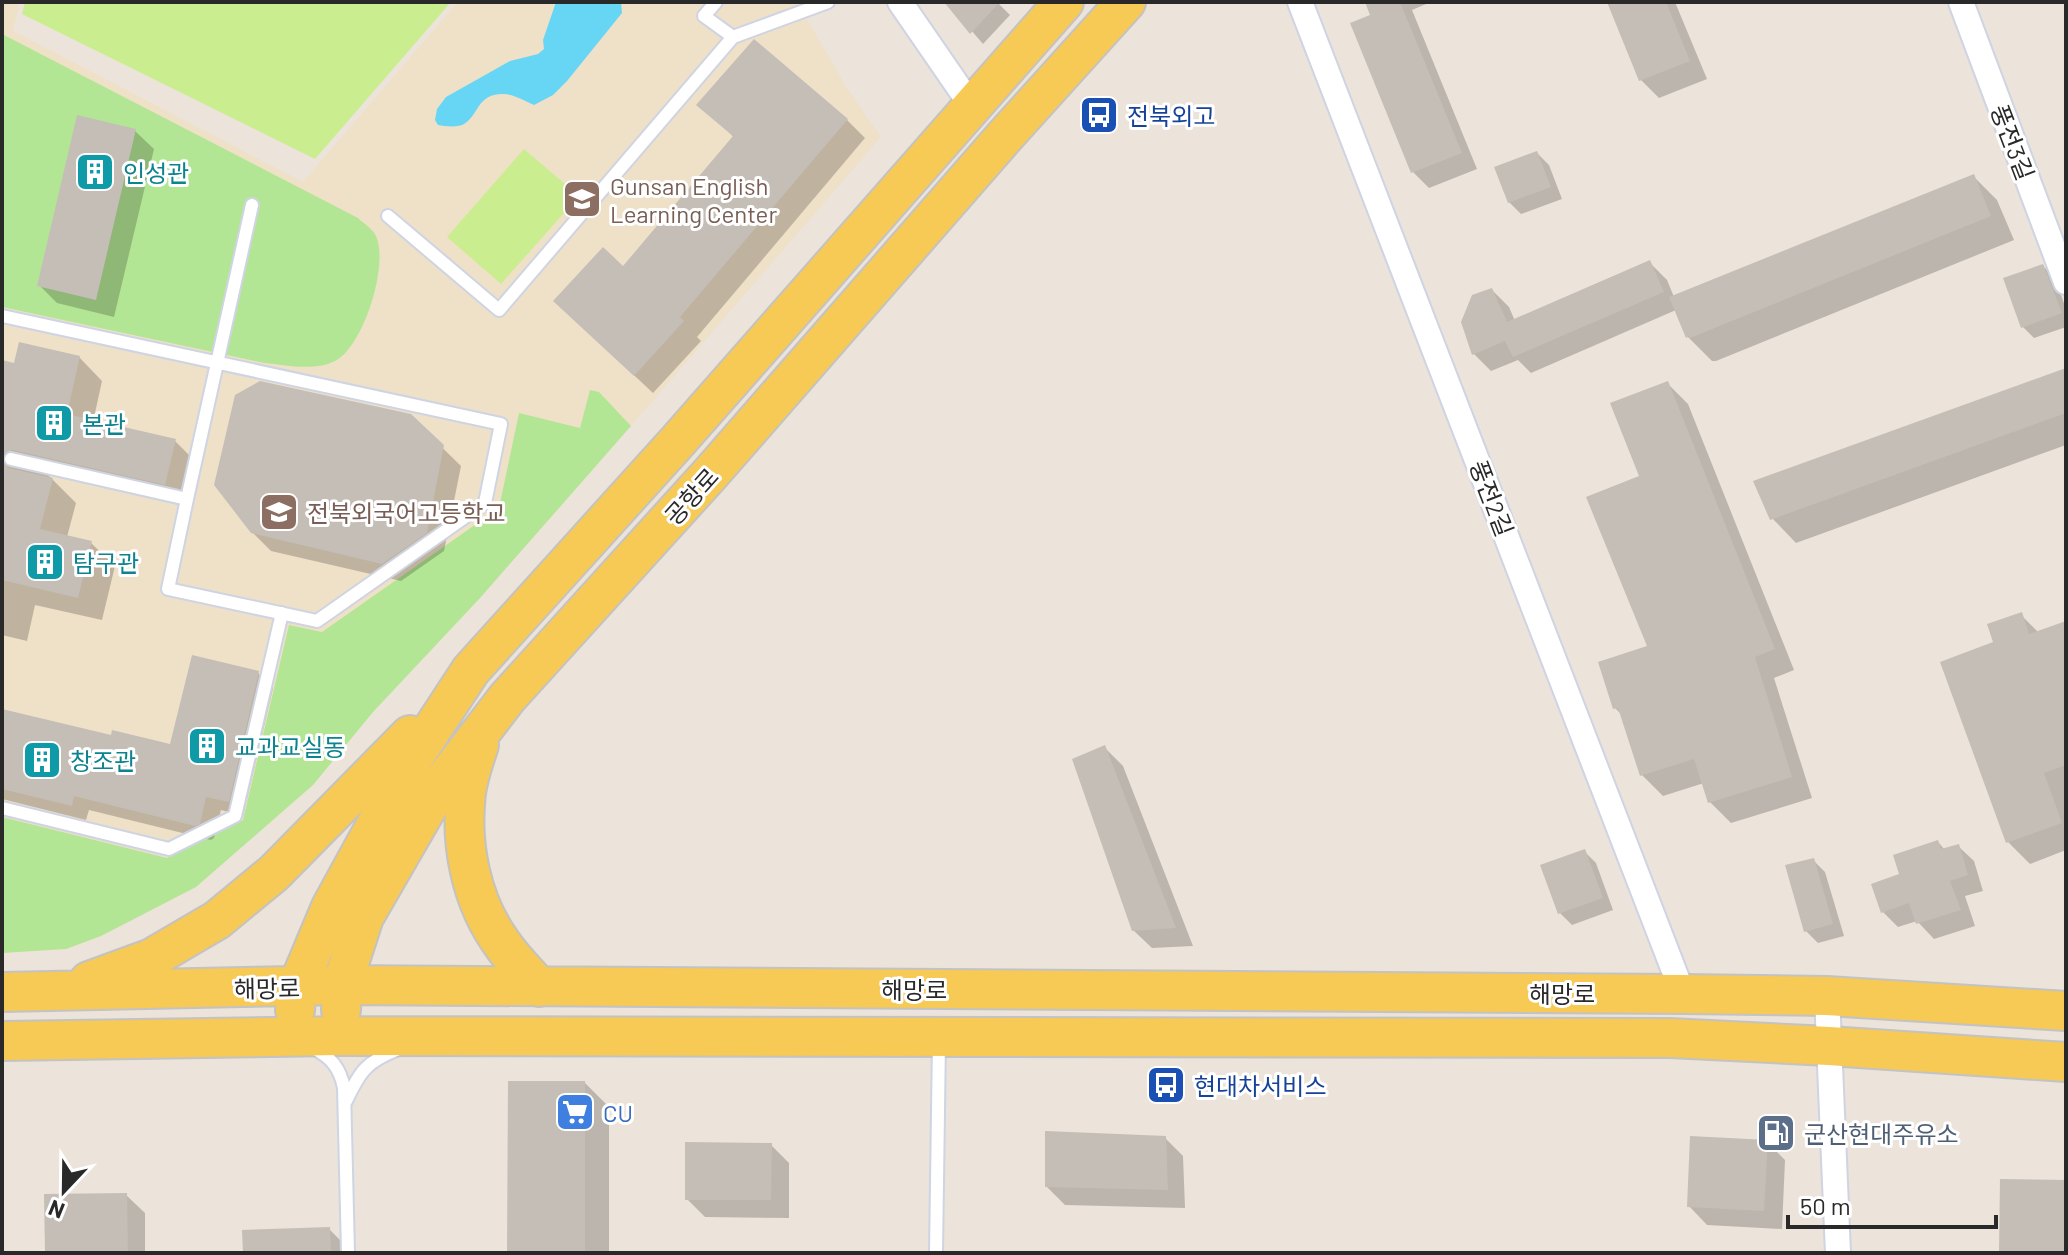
<svg xmlns="http://www.w3.org/2000/svg" width="2068" height="1255" viewBox="0 0 2068 1255" font-family="Barlow,'Noto Sans KR',sans-serif">
<rect width="100%" height="100%" fill="#ece3da"/>
<path fill="#efe0c8" d="M2,2H20L13,31L303,182L458,2H797L847,88L881,137L631,426L480,598L373,712L313,785L196,887L101,936L66,949L2,953Z"/>
<path fill="#b3e694" d="M2,34L358,218C363,223 373,229 376,236C389,265 364,344 337,360C316,372 286,365 264,363L2,307Z
M590,390L599,392L631,426L480,598L373,712L313,785L196,887L101,936L66,949L2,953V817L167,858L243,820L289,625L322,632L499,508L519,413L580,428Z"/>
<path fill="#caee8f" d="M25,2H451L315,159L22,14Z
M524,149L579,196L501,284L447,237Z"/>
<path fill="#67d5f4" d="M556,2H621L622,13L567,81L553,95L534,105C524,101 516,95 504,94C477,93 479,115 464,124C457,128 445,126 438,125L435,120L437,109L446,97L510,61L538,54L544,49L543,40Z"/>
<path fill="#0003" d="M947,2H997L1010,15L983,44Z
M1367,2H1431L1412,10L1477,169L1429,188L1413,172L1373,16Z
M1609,2H1675L1707,79L1659,98L1641,80Z
M754,42L847,120L865,138L697,337L701,341L653,393L574,319L624,268L735,138L699,105Z
M135,131L154,149L114,317L57,303L39,285Z
M1537,153L1549,165L1562,199L1521,214L1509,202Z
M1973,176L1997,200L2014,240L1716,361H1712L1688,337L1676,310L1531,373L1518,360L1491,371L1474,354L1463,322L1492,290L1509,307L1515,321L1650,263L1667,280L1674,297Z
M2043,266L2055,278L2066,309V327L2034,338L2022,326Z
M79,357L102,381L93,422L175,441L198,464L188,507L48,475L76,503L67,537L91,543L115,566L102,620L35,605L27,641L2,635V362L16,366Z
M2066,375V445L1796,543L1772,518Z
M1667,383L1688,404L1794,670L1774,678L1812,798L1731,823L1710,802L1704,783L1663,796L1642,775L1623,716L1615,708L1650,647L1642,477Z
M410,416L461,466L444,551L401,581L271,551L252,532Z
M2021,615L2039,633L2066,623V794L2064,795L2066,800V850L2030,864L2008,842L1995,644Z
M258,673L273,688L243,816L221,810L214,838L211,840L89,810L86,820L2,799V711L113,738L172,747Z
M1105,748L1123,766L1193,946L1152,948L1133,930Z
M1938,842L1945,850L1958,846L1974,861L1983,891L1965,896L1975,926L1934,939L1917,921L1898,927L1883,912L1902,875Z
M1584,851L1596,863L1613,910L1572,925L1560,913Z
M1813,860L1825,872L1844,936L1818,943L1806,931Z
M585,1083L609,1107V1253H509Z
M1165,1138L1183,1156L1185,1208L1065,1205L1047,1187Z
M1767,1142L1785,1160L1782,1229L1707,1225L1689,1206Z
M771,1145L789,1163V1218L705,1217L687,1199Z
M126,1195L145,1213V1253H47Z
M329,1229L347,1247L348,1253H245Z"/>
<path fill="#c4beb6" d="M944,2H1000L970,34Z
M1365,2H1400L1462,153L1411,173L1350,23L1370,15Z
M1607,2H1666L1690,61L1639,81Z
M754,39L848,119L680,317L684,321L634,376L553,301L603,247L623,266L733,136L696,105Z
M77,115L136,129L96,300L37,286Z
M1537,151L1551,187L1508,203L1494,167Z
M1974,174L1991,216L1690,338L1689,336L1686,338L1669,297Z
M1650,260L1664,292L1513,357L1505,341L1472,355L1461,322L1472,295L1492,288L1507,322Z
M2043,264L2062,313L2021,328L2003,278Z
M19,342L80,356L67,414L176,439L165,485L13,450L4,454L3,462L8,468L53,478L40,529L92,541L78,598L2,580V360L14,363Z
M2066,368V413L1770,520L1753,481Z
M260,381L411,414L444,445L427,533L382,564L251,533L214,485L235,395Z
M1668,381L1775,649L1755,657L1792,777L1708,803L1694,759L1640,776L1618,708L1613,709L1598,662L1647,646L1586,497L1639,476L1610,403Z
M2022,612L2029,634L2066,621V765L2044,773L2062,823L2006,843L1940,662L1993,642L1987,624Z
M192,655L259,671L229,802L206,797L200,824L195,826L74,796L72,806L2,789V709L111,735L112,730L170,744Z
M1105,745L1176,928L1132,931L1072,759Z
M1938,840L1941,849L1959,844L1968,875L1950,881L1961,910L1916,924L1909,903L1881,913L1871,884L1899,874L1893,855Z
M1585,849L1603,898L1558,914L1540,865Z
M1814,858L1833,924L1804,932L1785,865Z
M508,1081H585V1253H507Z
M1045,1131L1166,1136L1168,1190L1045,1187Z
M1690,1136L1768,1140L1764,1211L1687,1207Z
M685,1142L772,1143L771,1200H685Z
M2000,1179L2066,1180V1253H1999Z
M127,1193L128,1253H45L44,1194Z
M330,1227L331,1253H243L242,1230Z"/>
<g fill="none" stroke-linecap="round" stroke-linejoin="round">
<g stroke="#cfd4e3" stroke-width="16">
<path id="lane" d="M716,2L704,16L733,37
M388,216L499,310L733,37L828,2
M2,316L501,424L485,503L317,621L168,589L187,499
M11,459L187,499L252,205
M2,808L169,849L235,816L282,613
M313,1048C331,1057 340,1068 344,1088L348,1253
M346,1101C360,1071 367,1061 399,1049
M936,1253L939,1040"/>
</g>
<g stroke="#cfd4e3" stroke-width="28">
<path id="street" d="M900,2L971,105
M1300,2L1683,994
M1961,2L2066,282
M1827,996L1838,1253"/>
</g>
<g stroke="#c3c3c3" stroke-width="42">
<path id="primary" d="M479,745C474,760 468,777 466,793C460,845 471,902 503,945C513,960 527,973 539,987
M89,981L152,958L217,920L274,873L410,735
M2,992L342,985L1683,994L1827,996L2066,1011
M295,1010L297,988L331,907L410,763L471,670L677,442L1064,2
M341,1010L342,985L364,917L439,787L507,698L711,473L1005,136L1126,2
M2,1041L339,1036L1670,1038L1829,1046L2066,1062"/>
</g>
<use href="#lane" stroke="#fff" stroke-width="12"/>
<use href="#street" stroke="#fff" stroke-width="24"/>
<use href="#primary" stroke="#f7c955" stroke-width="38"/>
</g>
<defs>
<g id="bus-square" transform="scale(2)"><rect x="-9" y="-9" width="18" height="18" rx="4" fill="#1a4fb4" stroke="#fff"/><path d="M-5-6H5V4H4V6H2V4H-2V6H-4V4H-5ZM-3.5-4V0h7V-4ZM-3.5 1.2v1.5H-2V1.2ZM2 1.2v1.5H3.5V1.2Z" fill="#fff"/></g>
<g id="building-square" transform="scale(2)"><rect x="-9" y="-9" width="18" height="18" rx="4" fill="#0f9aa8" stroke="#fff"/><path d="M-4-6H4V6H1V3H-1V6H-4ZM-2.5-4.3h1.7v1.8h-1.7ZM.8-4.3h1.7v1.8H.8ZM-2.5-1h1.7V.8h-1.7ZM.8-1h1.7V.8H.8Z" fill="#fff"/></g>
<g id="school-square" transform="scale(2)"><rect x="-9" y="-9" width="18" height="18" rx="4" fill="#8d6e63" stroke="#fff"/><path d="M0-5L7-2L0 1L-7-2ZM-4 1L0 2.5L4 1V4Q0 6-4 4Z" fill="#fff"/></g>
<g id="supermarket-square" transform="scale(2)"><rect x="-9" y="-9" width="18" height="18" rx="4" fill="#3f7fe0" stroke="#fff"/><path d="M-6-5.5h2.5l.6 2H6L4.5 2H-2.5L-4.4-4H-6ZM-1.5 3.2a1.3 1.3 0 1 0 .1 0ZM3 3.2a1.3 1.3 0 1 0 .1 0Z" fill="#fff"/></g>
<g id="fuel-square" transform="scale(2)"><rect x="-9" y="-9" width="18" height="18" rx="4" fill="#5c6f8a" stroke="#fff"/><path d="M-5.5-6h7V0h2V4h1.3V-2.5L3-4.5l.8-.8L6-3V5H2.5V1h-1V6h-7ZM-4.2-4.7v3.2H.2V-4.7Z" fill="#fff"/></g>
</defs>
<g fill-rule="evenodd">
<use href="#bus-square" x="1099" y="115"/>
<use href="#building-square" x="95" y="172"/>
<use href="#school-square" x="582" y="199"/>
<use href="#building-square" x="54" y="423"/>
<use href="#school-square" x="279" y="512"/>
<use href="#building-square" x="45" y="562"/>
<use href="#building-square" x="207" y="746"/>
<use href="#building-square" x="42" y="760"/>
<use href="#bus-square" x="1166" y="1085"/>
<use href="#supermarket-square" x="575" y="1112"/>
<use href="#fuel-square" x="1776" y="1133"/>
</g>
<g text-anchor="middle" dominant-baseline="central" stroke-width="6" stroke-linejoin="round" paint-order="stroke">
<g font-size="24" fill="#164399" stroke="#fff" text-anchor="start">
<text x="1127" y="115">전북외고</text>
<text x="1194" y="1085">현대차서비스</text>
</g>
<g font-size="24" fill="#292929" stroke="#fff">
<text transform="translate(2013 142) rotate(69)">풍전3길</text>
<text transform="translate(691 496) rotate(-48)">공항로</text>
<text transform="translate(1492 498) rotate(69)">풍전2길</text>
<text transform="translate(267 988) rotate(-1)">해망로</text>
<text x="914" y="989">해망로</text>
<text x="1562" y="993">해망로</text>
</g>
<g font-size="24" fill="#0d838f" stroke="#fff" text-anchor="start">
<text x="123" y="172">인성관</text>
<text x="82" y="423">본관</text>
<text x="73" y="562">탐구관</text>
<text x="235" y="746">교과교실동</text>
<text x="70" y="760">창조관</text>
</g>
<g font-size="24" fill="#785e54" stroke="#fff" text-anchor="start">
<text x="610" y="185">Gunsan English<tspan x="610" dy="28">Learning Center</tspan></text>
<text x="307" y="512">전북외국어고등학교</text>
</g>
<g font-size="24" fill="#366cbe" stroke="#fff" text-anchor="start">
<text x="603" y="1112">CU</text>
</g>
<g font-size="24" fill="#4e5e75" stroke="#fff" text-anchor="start">
<text x="1804" y="1133">군산현대주유소</text>
</g>
</g>
<rect width="2068" height="1255" fill="none" stroke="#292929" stroke-width="8"/>
<g transform="translate(64 1191) rotate(202)" stroke="#ffffff" stroke-width="6" paint-order="stroke">
<path d="M0-6L14 30L0 20L-14 30Z" fill="#292929"/>
<text y="-12" font-size="22" font-weight="bold" text-anchor="middle" fill="#292929">N</text>
</g>
<path d="M1788 1215v12h208v-12" fill="none" stroke="#292929" stroke-width="4"/>
<text x="1800" y="1215" font-size="24" fill="#292929" stroke="#ffffff" stroke-width="6" paint-order="stroke">50 m</text>
</svg>
